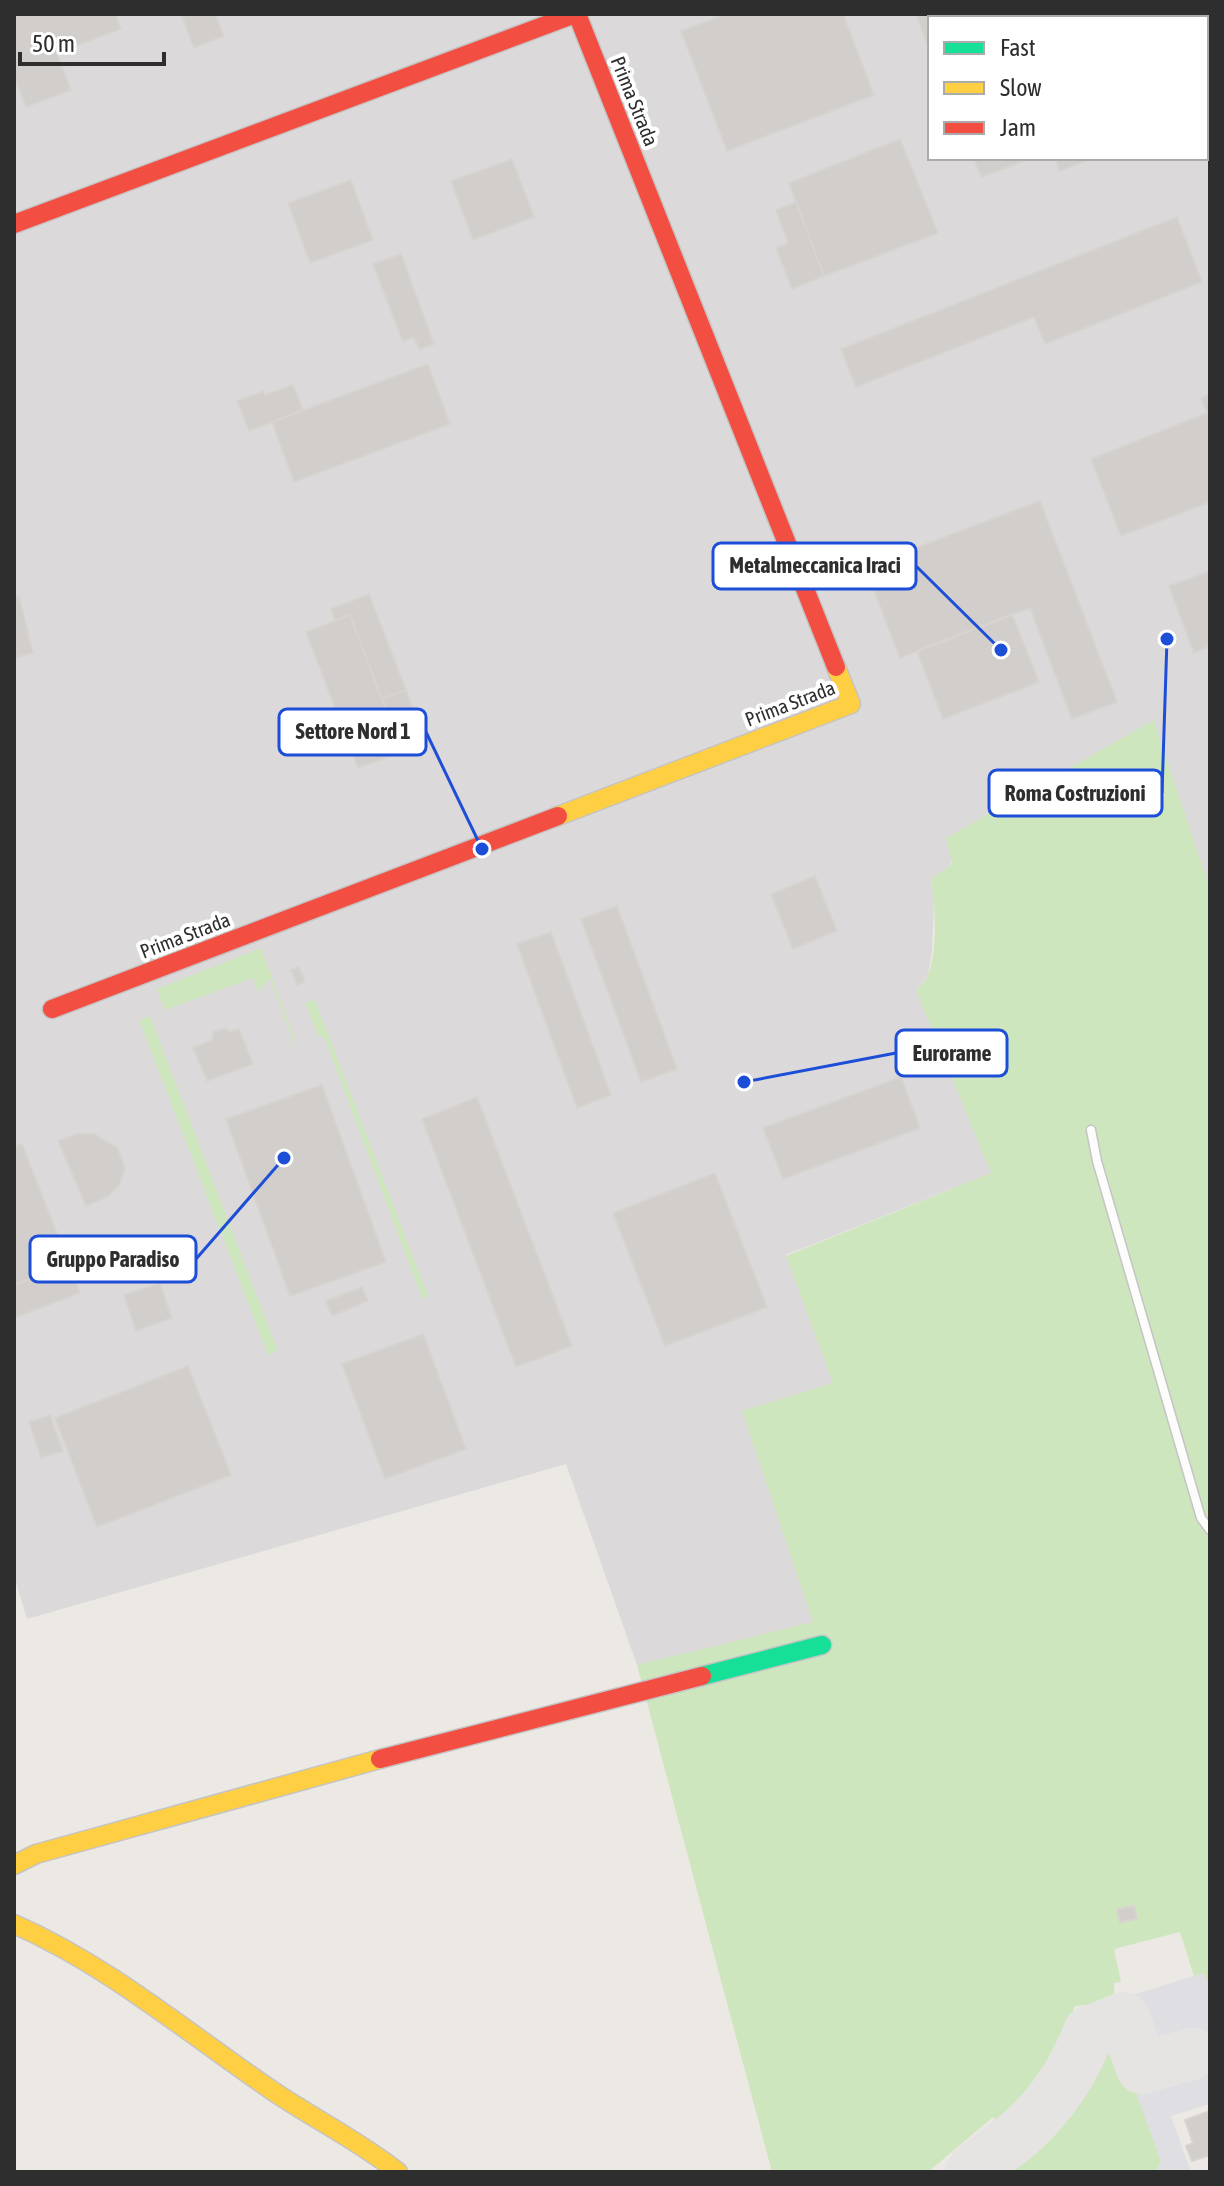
<svg xmlns="http://www.w3.org/2000/svg" width="1224" height="2186" viewBox="0 0 1224 2186" font-family="'Asap Condensed',sans-serif">
<rect width="100%" height="100%" fill="#ece8e4"/>
<path fill="#dcd9db" fill-rule="evenodd" d="M14,14H1210V890L1154,721L953,859L948,869L931,879L934,901L932,952L928,976L916,990L991,1173L786,1255L833,1383L742,1411L814,1622L637,1665L566,1464L27,1619L14,1576ZM930,18H1206V158H930Z"/>
<path fill="#dfdee2" d="M1204,1973L1210,1991V2104L1171,2116L1191,2172H1149L1156,2170L1112,2049L1101,2053L1080,2011Z"/>
<path fill="#cee6be" d="M1154,720L1210,890V1991L1204,1973L1194,1976L1180,1932L1114,1949L1121,1982L1114,1983V1995L1097,2004L1075,2006L1073,2010L1076,2014L1064,2042L1069,2055L1034,2099L1007,2124L996,2122L993,2117L928,2172H772L637,1665L813,1622L742,1411L833,1383L786,1256L991,1173L916,990C920,986 926,980 928,975C938,950 935,905 931,879L952,864L946,838Z
M261,948L295,1039L284,1054L293,1040L270,979L258,992L253,978L165,1010L157,989Z
M315,1000L428,1296L422,1298L325,1039L318,1035L305,1003Z
M150,1016L278,1351L268,1355L139,1020Z
M1112,2049L1122,2053L1161,2162L1156,2170L1149,2172H1016L1014,2159L1023,2147L1047,2129L1069,2106L1101,2053Z"/>
<g fill="none" stroke-linecap="round" stroke-linejoin="round">
<path stroke="#e6e4e2" stroke-width="52" d="M971,2172C984,2158 1004,2147 1019,2134C1051,2106 1074,2071 1089,2032L1124,2018L1142,2068L1192,2054"/>
</g>
<path fill="#d1cecb" stroke="#d7d4d0" stroke-width="2" d="M14,14H115L121,29L57,53L71,90L26,107L14,76Z
M181,14H215L224,36L194,48Z
M726,14H843L874,95L727,151L681,31Z
M916,14H1078L1067,18H930V52Z
M900,139L938,233L824,276L789,183Z
M974,158H1032L981,177Z
M1055,158H1093L1060,171Z
M512,159L534,217L473,240L451,181Z
M351,180L373,240L310,263L288,203Z
M796,202L824,276L792,289L776,248L788,243L776,210Z
M1177,217L1202,282L1045,344L1034,317L856,387L841,349Z
M401,254L434,344L420,349L413,337L403,342L373,264Z
M428,364L450,424L294,482L272,422Z
M293,385L303,410L249,431L237,401L264,391L265,395Z
M1210,394V502L1121,536L1091,459L1207,413L1201,398Z
M1040,501L1117,702L1072,719L1030,608L900,658L865,567Z
M1210,571V646L1194,653L1169,586Z
M369,594L406,690L382,699L350,615L335,621L331,609Z
M19,596L33,653L14,658V597Z
M1012,614L1039,682L943,719L917,651Z
M350,615L402,752L358,768L306,632Z
M406,690L426,743L402,752L382,699Z
M815,876L837,931L793,949L771,894Z
M617,906L677,1069L641,1082L581,919Z
M551,932L611,1095L577,1108L517,944Z
M299,967L305,982L297,985L291,970Z
M227,1028L229,1032L239,1029L253,1064L207,1081L193,1048L212,1040L213,1032Z
M901,1077L920,1128L783,1179L763,1128Z
M322,1085L386,1262L290,1296L226,1119Z
M477,1097L572,1346L516,1367L422,1119Z
M76,1134H94L118,1148L125,1169L119,1185L109,1196L86,1206L58,1141Z
M22,1144L69,1264L14,1285V1147Z
M715,1173L767,1307L665,1346L613,1213Z
M69,1264L80,1293L14,1318V1285Z
M160,1283L172,1318L136,1331L124,1295Z
M362,1287L368,1301L332,1316L326,1301Z
M423,1334L466,1449L385,1479L342,1364Z
M188,1366L231,1475L97,1527L55,1418Z
M50,1415L63,1451L41,1458L29,1422Z
M1134,1906L1137,1919L1120,1922L1117,1909Z
M1210,2111V2155L1192,2161L1186,2146L1193,2143L1185,2120Z"/>
<g fill="none" stroke-linecap="round" stroke-linejoin="round">
<g stroke="#c5c4c5" stroke-width="11">
<path id="lane" d="M1091,1130L1097,1161L1201,1518L1210,1530"/>
</g>
<g stroke="#c5c4c5" stroke-width="19">
<path id="street" d="M1191,14L1193,18
M1206,53L1210,64"/>
</g>
<g stroke="#c5c4c5" stroke-width="21">
<path id="fast" d="M702,1676L822,1645"/>
</g>
<g stroke="#c5c4c5" stroke-width="21">
<path id="slow" d="M558,816L851,704L836,667
M14,1865L36,1854L380,1759
M14,1924C109,1966 185,2031 270,2089C312,2118 358,2140 398,2172"/>
</g>
<g stroke="#c5c4c5" stroke-width="21">
<path id="jam" d="M577,14L836,667
M14,224L575,14
M52,1009L558,816
M380,1759L702,1676"/>
</g>
<use href="#lane" stroke="#fcfcfb" stroke-width="8"/>
<use href="#street" stroke="#fcfcfb" stroke-width="16"/>
<use href="#fast" stroke="#16e098" stroke-width="18"/>
<use href="#slow" stroke="#ffcf43" stroke-width="18"/>
<use href="#jam" stroke="#f24e42" stroke-width="18"/>
</g>
<g text-anchor="middle" dominant-baseline="central" stroke-width="8" stroke-linejoin="round" paint-order="stroke">
<g font-size="20" fill="#2e2e2e" stroke="#fff">
<text transform="translate(635 101) rotate(68)">Prima Strada</text>
<text transform="translate(790 703) rotate(-21)">Prima Strada</text>
<text transform="translate(185 935) rotate(-21)">Prima Strada</text>
</g>
</g>
<path fill="none" stroke="#1d4ed8" stroke-width="3" d="M1001 650L916 566M482 849L426 732M1167 639L1162 793M744 1082L896 1053M284 1158L196 1259"/>
<g fill="#1d4ed8" stroke="#fff" stroke-width="3">
<circle cx="1001" cy="650" r="8"/>
<circle cx="482" cy="849" r="8"/>
<circle cx="1167" cy="639" r="8"/>
<circle cx="744" cy="1082" r="8"/>
<circle cx="284" cy="1158" r="8"/>
</g>
<g fill="#fff" stroke="#1d4ed8" stroke-width="3">
<rect x="713" y="543" width="203" height="46" rx="8"/>
<rect x="279" y="709" width="147" height="46" rx="8"/>
<rect x="989" y="770" width="173" height="46" rx="8"/>
<rect x="896" y="1030" width="111" height="46" rx="8"/>
<rect x="30" y="1236" width="166" height="46" rx="8"/>
</g>
<g font-size="22" text-anchor="middle" font-weight="bold" fill="#2e2e2e">
<text x="815" y="573">Metalmeccanica Iraci</text>
<text x="353" y="739">Settore Nord 1</text>
<text x="1075" y="801">Roma Costruzioni</text>
<text x="952" y="1061">Eurorame</text>
<text x="113" y="1267">Gruppo Paradiso</text>
</g>
<rect width="1224" height="2186" fill="none" stroke="#2e2e2e" stroke-width="32"/>
<rect x="928" y="16" width="280" height="144" fill="#ffffff" stroke="#ababab" stroke-width="2"/>
<rect x="944" y="42" width="40" height="12" fill="#16e098" stroke="#ababab" stroke-width="2"/>
<text x="1000" y="56" font-size="24" fill="#2e2e2e">Fast</text>
<rect x="944" y="82" width="40" height="12" fill="#ffcf43" stroke="#ababab" stroke-width="2"/>
<text x="1000" y="96" font-size="24" fill="#2e2e2e">Slow</text>
<rect x="944" y="122" width="40" height="12" fill="#f24e42" stroke="#ababab" stroke-width="2"/>
<text x="1000" y="136" font-size="24" fill="#2e2e2e">Jam</text>
<path d="M20 52v12h144v-12" fill="none" stroke="#2e2e2e" stroke-width="4"/>
<text x="32" y="52" font-size="24" fill="#2e2e2e" stroke="#ffffff" stroke-width="6" paint-order="stroke">50 m</text>
</svg>
